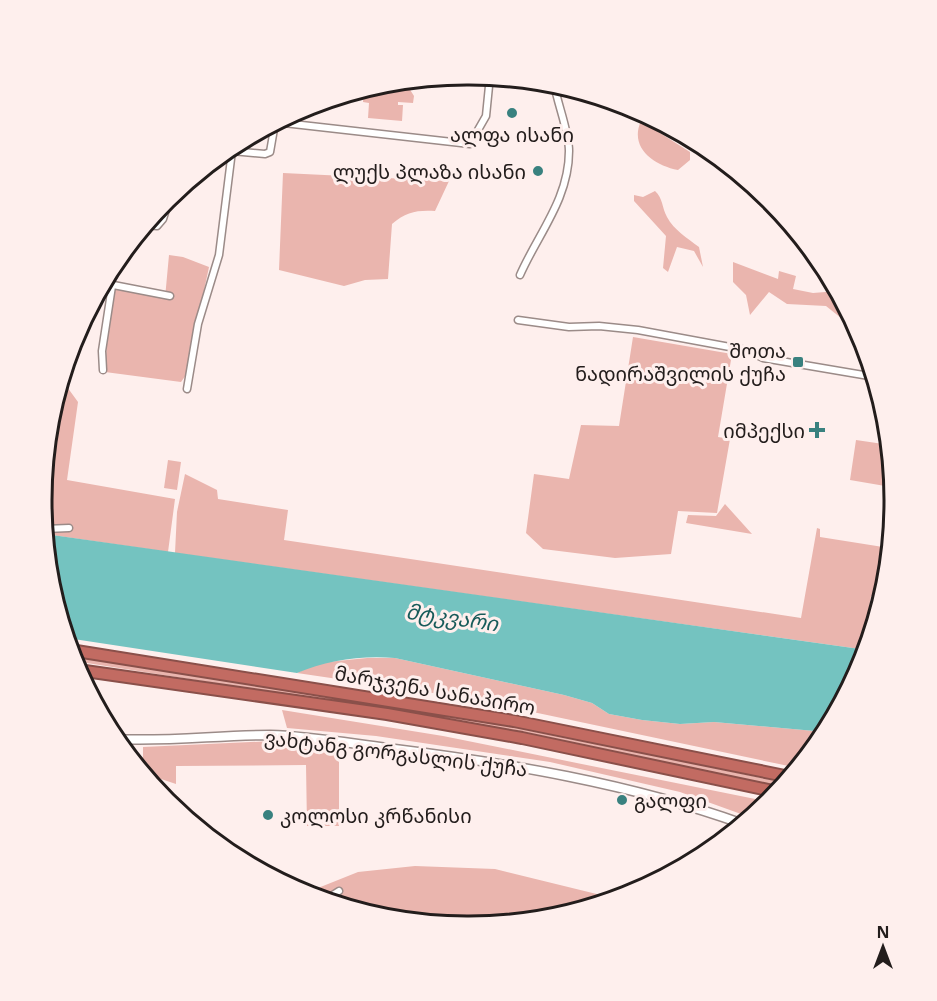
<svg xmlns="http://www.w3.org/2000/svg" width="937" height="1001" viewBox="0 0 937 1001" font-family="'Noto Sans','Noto Sans Georgian',sans-serif">
<rect width="100%" height="100%" fill="#feefed"/>
<path fill="#eab5ae" d="M407,80V85L414,96L413,103L398,102V105H403L402,121L368,118L369,103L363,102L364,89L386,82Z
M641,121L690,152V160L678,170C653,165 629,147 641,121Z
M283,173L449,181L435,211C417,210 406,212 392,224L388,279L365,280L344,286L279,270Z
M655,191C663,198 662,208 667,217C674,230 687,238 699,247L703,267L694,251L677,247L668,272L663,268L666,236L634,201V195L643,197Z
M169,255L183,257L209,267L186,375L181,382L105,372L107,340L115,288L165,298Z
M733,262L778,279L779,271L796,276L793,289L813,293L838,291L861,334L826,306L787,304L769,292L750,315L746,295L733,282Z
M633,337L732,354L718,437L730,439L717,513L678,511L671,554L615,558L543,549L526,533L534,474L569,479L581,425L619,426Z
M62,380L78,402L67,480L175,499L168,552L45,534C40,482 46,430 62,380Z
M856,440L890,445L891,487L850,480Z
M168,460L181,462L177,490L164,488Z
M185,474L217,490L218,499L288,510L284,540L801,618L817,528L820,529V537L883,547L881,558L886,559L879,597L871,596L866,628L873,630L867,650L175,553L177,512Z
M725,504L752,534L686,523L688,515L716,516Z
M72,657L332,694L516,727L786,783L783,787L515,730L74,661Z
M367,658H395L564,695L592,703L609,714L642,720L680,724L714,722L826,732L798,768L467,698L297,673L317,663Z
M282,710L443,736L770,802L754,815L741,814L680,792L550,762L376,736L287,728Z
M273,741L309,743L339,750V826H307L306,765L176,766V784L143,773V747Z
M415,866L495,869L617,899C596,906 573,915 551,919C473,934 362,925 291,887L313,890L358,872Z"/>
<path fill="#74c3c0" d="M45,534L867,650L862,664L826,732L714,722L680,724L642,720L609,714L592,703L564,695L395,658C363,655 326,660 297,673L67,638L50,583Z"/>
<g fill="none" stroke-linecap="round" stroke-linejoin="round">
<g stroke="#9b8b88" stroke-width="9">
<path id="street" d="M275,122L470,144L486,116L490,76
M220,155L232,151V145
M146,225L157,226L163,219L170,197
M520,275C538,234 569,199 569,151C569,131 557,103 554,83
M103,283L170,296
M518,320L569,327L599,326L638,330L746,350L763,358L875,377
M103,370L102,351L112,286
M187,389L198,324L219,255L232,151L265,154L270,152L275,123
M45,529L69,528
M325,900L339,891"/>
</g>
<g stroke="#9b8b88" stroke-width="11">
<path id="secondary" d="M115,739C167,742 218,735 270,735C309,736 348,743 387,748C507,763 629,783 743,824"/>
</g>
<g stroke="#8a504a" stroke-width="14">
<path id="highway" d="M70,650L514,721L790,777
M78,670L387,714L522,738L778,792"/>
</g>
<use href="#street" stroke="#fff" stroke-width="6"/>
<use href="#secondary" stroke="#fff" stroke-width="8"/>
<use href="#highway" stroke="#c26b62" stroke-width="10"/>
</g>
<g fill="#39817f" stroke="#feefed" stroke-width="2">
<circle cx="512" cy="113" r="6"/>
<circle cx="538" cy="171" r="6"/>
<rect x="792" y="356" width="12" height="12" rx="3"/>
<path d="M814 421h6v6h6v6h-6v6h-6v-6h-6v-6h6z"/>
<circle cx="622" cy="800" r="6"/>
<circle cx="268" cy="815" r="6"/>
</g>
<g text-anchor="middle" dominant-baseline="central" stroke-width="6" stroke-linejoin="round" paint-order="stroke">
<g font-size="20" fill="#231d1c" stroke="#feefed" text-anchor="end">
<text x="512" y="134" text-anchor="middle">ალფა ისანი</text>
<text x="526" y="171">ლუქს პლაზა ისანი</text>
<text x="786" y="350">შოთა<tspan x="786" dy="23">ნადირაშვილის ქუჩა</tspan></text>
<text x="805" y="430">იმპექსი</text>
<text x="634" y="800" text-anchor="start">გალფი</text>
<text x="280" y="815" text-anchor="start">კოლოსი კრწანისი</text>
</g>
<g font-size="20" fill="#231d1c" stroke="#feefed">
<text transform="translate(435 690) rotate(10)">მარჯვენა სანაპირო</text>
<text transform="translate(396 753) rotate(7)">ვახტანგ გორგასლის ქუჩა</text>
</g>
<g font-size="21" font-style="italic" fill="#185b5a" stroke="#feefed">
<text transform="translate(452 617) rotate(8)">მტკვარი</text>
</g>
</g>
<path d="M0 0H937V1001H0ZM467 85H469A415 415 0 0 1 884 500V501A415 415 0 0 1 469 916H467A415 415 0 0 1 52 501V500A415 415 0 0 1 467 85Z" fill="#feefed" fill-rule="evenodd"/>
<path fill="none" stroke="#231d1c" stroke-width="3" d="M467 85H469A415 415 0 0 1 884 500V501A415 415 0 0 1 469 916H467A415 415 0 0 1 52 501V500A415 415 0 0 1 467 85Z"/>
<g transform="translate(883 947)" stroke="#feefed" stroke-width="4.5" paint-order="stroke">
<path d="M0-4.5L10 22L0 15L-10 22Z" fill="#231d1c"/>
<text y="-9" font-size="16" font-weight="bold" text-anchor="middle" fill="#231d1c">N</text>
</g>
</svg>
